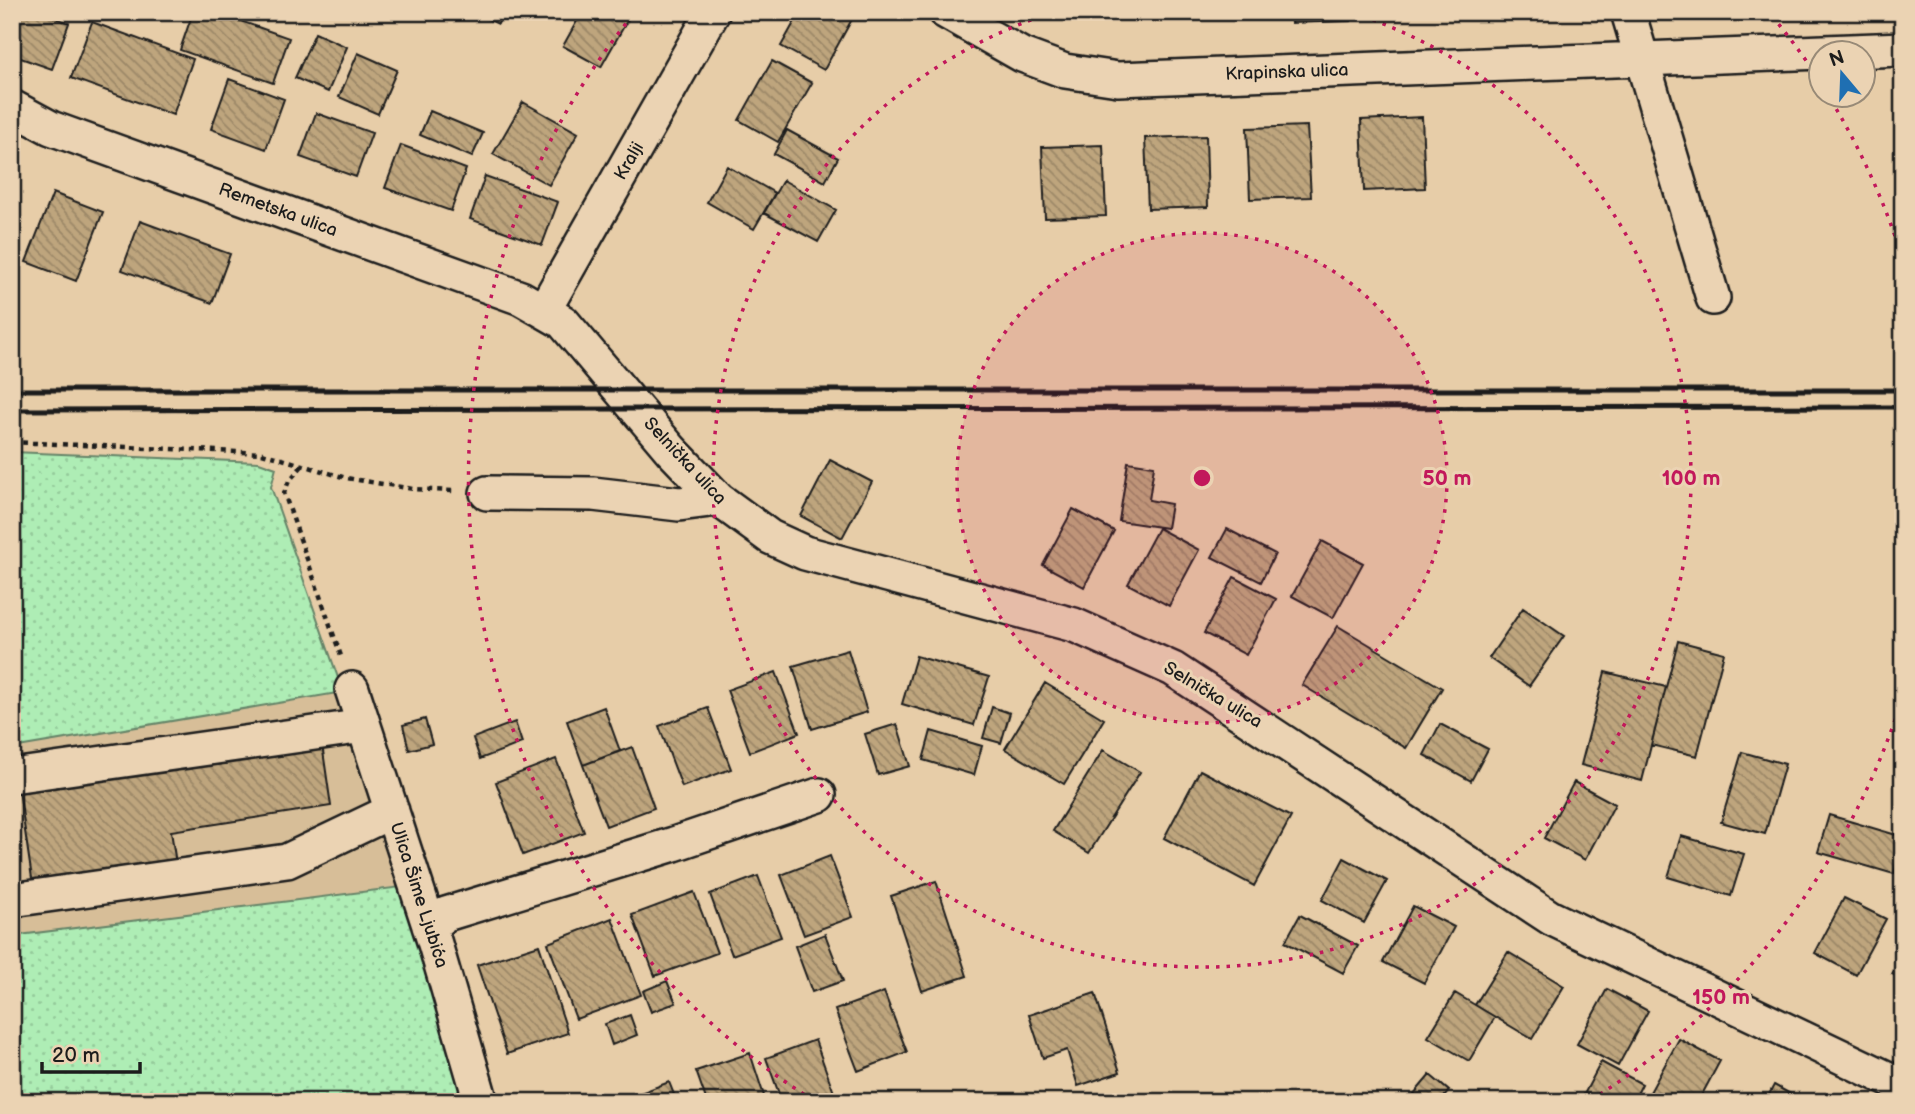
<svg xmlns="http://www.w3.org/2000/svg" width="1915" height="1114" viewBox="0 0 1915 1114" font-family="'Balsamiq Sans',sans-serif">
<defs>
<pattern id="grass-dots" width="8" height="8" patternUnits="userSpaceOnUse" patternTransform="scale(1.75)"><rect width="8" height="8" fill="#aeedb5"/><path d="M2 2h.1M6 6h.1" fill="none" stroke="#95cb9b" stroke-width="1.8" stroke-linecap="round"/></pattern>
<pattern id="building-back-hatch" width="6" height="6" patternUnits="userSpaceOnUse" patternTransform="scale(1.75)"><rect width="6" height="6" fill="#bea57d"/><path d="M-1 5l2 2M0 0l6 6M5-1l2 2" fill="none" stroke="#9a8666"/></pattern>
</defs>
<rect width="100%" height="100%" fill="#e7cda8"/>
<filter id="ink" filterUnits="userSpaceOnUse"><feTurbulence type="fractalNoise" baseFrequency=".0143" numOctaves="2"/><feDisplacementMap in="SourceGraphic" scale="14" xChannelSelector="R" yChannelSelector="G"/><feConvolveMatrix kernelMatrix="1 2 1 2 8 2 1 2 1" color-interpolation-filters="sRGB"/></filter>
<g filter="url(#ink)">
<path fill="#d7be98" d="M343,692L401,887L12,936V748Z"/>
<path fill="url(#grass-dots)" stroke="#658468" stroke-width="2" d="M12,452L259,462L276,468L271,487L343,692L12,748Z
M401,887L465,1102H12V936Z"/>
<path fill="url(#building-back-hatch)" stroke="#1c1c1c" stroke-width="2" d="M12,12H40L69,23L52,69L12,55Z
M193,12H215L289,38L273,83L180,50Z
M473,12H504L498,24Z
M582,12H632L601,67L563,46Z
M800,12H856L824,70L781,46Z
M1159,12H1219V18L1159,21Z
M1290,12H1351V21L1291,23Z
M92,22L193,59L173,115L71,78Z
M315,33L347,47L328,92L295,78Z
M358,53L397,70L378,114L339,97Z
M772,61L812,83L778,142L739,120Z
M229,79L284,99L266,149L211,129Z
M523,102L578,133L549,185L493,154Z
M430,111L483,133L472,157L420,135Z
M316,113L372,133L356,177L300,157Z
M1422,117L1425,188L1364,191L1361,120Z
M1307,126L1311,197L1250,199L1247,128Z
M787,130L838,158L825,182L774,154Z
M1206,136L1208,207L1148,209L1145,138Z
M401,145L466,169L451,211L385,188Z
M1103,145L1106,216L1045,218L1042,147Z
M727,166L775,193L754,229L707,202Z
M485,176L558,202L542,245L470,219Z
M783,180L836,210L818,242L764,213Z
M53,193L103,212L76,281L26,262Z
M140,221L230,254L212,303L122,270Z
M830,460L872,482L842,538L801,516Z
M1128,462L1154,466L1149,500L1171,504L1167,528L1119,521Z
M1073,509L1114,531L1084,587L1043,565Z
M1158,528L1199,550L1169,606L1128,584Z
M1227,529L1275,554L1261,582L1212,557Z
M1322,541L1363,563L1333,618L1292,596Z
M1234,577L1276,599L1246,655L1204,633Z
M1523,608L1564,636L1529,686L1489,658Z
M1338,626L1442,688L1406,748L1302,685Z
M1678,641L1724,653L1697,756L1651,745Z
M848,650L867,712L812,729L793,666Z
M916,656L989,677L974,725L902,704Z
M776,672L799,733L750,752L727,690Z
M1605,672L1666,687L1642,781L1581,765Z
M1045,683L1104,719L1064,784L1005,749Z
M604,707L620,751L583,765L567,721Z
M992,707L1010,713L1001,743L983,738Z
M708,708L731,769L682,787L659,726Z
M425,719L432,744L409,750L403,725Z
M515,722L522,743L480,759L473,738Z
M897,724L910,766L878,775L865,734Z
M1440,724L1488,749L1471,781L1424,755Z
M931,731L982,746L974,775L923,760Z
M322,744L331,806L171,831L177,870L34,892L19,790Z
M632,747L654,808L606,826L583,765Z
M1103,750L1140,772L1089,853L1053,831Z
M1742,752L1785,764L1765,834L1721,822Z
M556,759L584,832L523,855L496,782Z
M1200,770L1291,817L1254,886L1164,838Z
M1574,782L1615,804L1585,860L1544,838Z
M1829,815L1903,837L1894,874L1818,852Z
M1681,836L1744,854L1731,896L1668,877Z
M830,856L853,917L804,935L781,875Z
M1344,858L1387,881L1364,923L1322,900Z
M758,876L781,937L732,955L710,894Z
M936,881L967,976L922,991L891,896Z
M694,892L717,953L655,976L632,915Z
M1844,898L1886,919L1856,975L1815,953Z
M1413,906L1454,927L1424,983L1383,962Z
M1300,915L1358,946L1343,973L1285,942Z
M612,918L641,995L576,1019L548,943Z
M825,934L843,981L812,992L795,946Z
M539,945L568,1033L507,1054L477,965Z
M1508,952L1564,986L1532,1039L1475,1005Z
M1903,954V979L1892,974Z
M667,981L676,1003L651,1012L643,991Z
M1607,989L1648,1011L1618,1066L1577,1044Z
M884,992L907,1052L858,1071L835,1010Z
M1095,993L1120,1072L1078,1086L1067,1050L1043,1058L1029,1015Z
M1455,993L1495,1017L1469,1061L1428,1037Z
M630,1015L637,1035L612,1045L605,1024Z
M1679,1039L1720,1061L1698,1102H1663L1649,1094Z
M815,1040L837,1101L782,1102L766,1058Z
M750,1053L766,1102H707L696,1071Z
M1601,1062L1642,1084L1633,1102H1580Z
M1430,1075L1449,1091L1440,1102H1407Z
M669,1082L677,1102H620V1101Z
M1774,1085L1805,1102H1765Z"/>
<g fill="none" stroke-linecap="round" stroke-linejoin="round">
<g stroke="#1c1c1c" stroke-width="38">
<path id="minor" d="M946,12L1022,55L1065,71L1118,79L1903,49
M1628,12L1713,298
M12,107L51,128L521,298L563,322L671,450L718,499L770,537L805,553L1074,625L1173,669L1551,918L1903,1086
M544,310L713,12
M487,493L593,494L679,504L718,499
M352,689L435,944L481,1102
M12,776L364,726
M12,900L287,861L392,811
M429,926L446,914L674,844L819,795"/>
</g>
<path stroke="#1c1c1c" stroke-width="4.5" stroke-dasharray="5 5" stroke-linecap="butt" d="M12,442L262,453L346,478L413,489L454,491
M302,466L289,481L284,493L342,659"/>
<use href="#minor" stroke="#ebd3b3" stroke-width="33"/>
<path stroke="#1c1c1c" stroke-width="5" d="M12,390H1903
M12,410L1903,407"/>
</g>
</g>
<circle cx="1202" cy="478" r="245" fill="#c2185b" fill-opacity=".12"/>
<g fill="none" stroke="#c2185b" stroke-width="3.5" stroke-dasharray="3.5 7">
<circle cx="1202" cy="478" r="245"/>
<path d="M1353 13A489 489 0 1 1 1051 13"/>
<path d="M1902 699A734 734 0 0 1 1591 1100M813 1100A734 734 0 0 1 632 16M1772 16A734 734 0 0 1 1818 78M1831 100A734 734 0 0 1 1902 257"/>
</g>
<g text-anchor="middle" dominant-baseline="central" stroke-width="6" stroke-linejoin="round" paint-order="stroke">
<g font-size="18" fill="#1c1c1c" stroke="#ebd3b3">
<text transform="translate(1287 72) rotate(-2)">Krapinska ulica</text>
<text transform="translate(629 161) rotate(-60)">Kralji</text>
<text transform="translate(278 210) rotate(20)">Remetska ulica</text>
<text transform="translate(685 461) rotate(47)">Selnička ulica</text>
<text transform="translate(1213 695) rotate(31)">Selnička ulica</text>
<text transform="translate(419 895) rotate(72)">Ulica Šime Ljubića</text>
</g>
</g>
<circle cx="1202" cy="478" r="10" fill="#c2185b" stroke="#ebd3b3" stroke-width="3.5"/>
<g font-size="21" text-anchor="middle" font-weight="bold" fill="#c2185b" stroke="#ebd3b3" stroke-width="6" stroke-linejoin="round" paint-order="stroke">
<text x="1447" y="485">50 m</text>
<text x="1691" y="485">100 m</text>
<text x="1721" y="1004">150 m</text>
</g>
<rect width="1915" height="1114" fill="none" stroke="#ebd3b3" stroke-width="42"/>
<rect x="21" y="21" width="1873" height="1072" fill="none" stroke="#1c1c1c" stroke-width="2.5" filter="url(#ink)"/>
<g transform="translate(1842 74) rotate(341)"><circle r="33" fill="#ebd3b3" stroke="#988a77" stroke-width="2"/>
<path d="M0-5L12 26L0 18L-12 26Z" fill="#1f6fb2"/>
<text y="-10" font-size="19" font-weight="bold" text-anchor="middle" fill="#1c1c1c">N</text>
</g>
<path d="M42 1062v10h98v-10" fill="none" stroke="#1c1c1c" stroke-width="3.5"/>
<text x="52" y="1062" font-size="21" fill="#1c1c1c" stroke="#ebd3b3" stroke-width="5" paint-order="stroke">20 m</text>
</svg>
